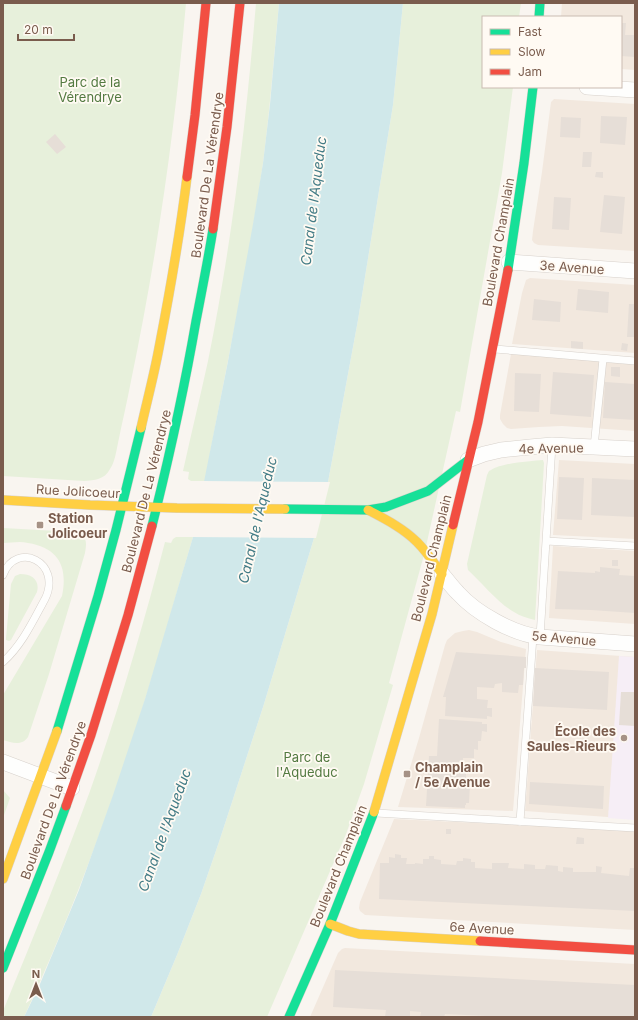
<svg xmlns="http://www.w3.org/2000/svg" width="638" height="1020" viewBox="0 0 638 1020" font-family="Inter,sans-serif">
<rect width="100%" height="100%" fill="#f9f5f0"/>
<path fill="#f2e8de" d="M562,3H635V70L621,69V17H561Z
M554,99L635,104V251L538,245L534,243L532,240L533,231L542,172L551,102Z
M530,278L635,285V353L512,344L522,293L526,280Z
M511,354L635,363V431L562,426L539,427L511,429L507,428L503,424L500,419V415Z
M559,460L635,464V539L553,535Z
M553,546L635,551V624L549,618Z
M469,630L477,632L501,642L526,649L513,811L398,807L419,738L445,645L447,640L455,633L463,631Z
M537,650L635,657V819L525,811Z
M394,819L522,825L635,831V930L365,915L360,911L359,908L360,902Z
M345,948L635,964V1017H310L338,953L342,949Z"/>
<path fill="#f6eef6" d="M619,656L635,657V820L608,818Z"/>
<path fill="#e7f0db" d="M3,3H186C175,130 157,256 131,381C127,402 122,423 118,443C116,452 115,462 110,469C104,480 95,480 84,481L3,476Z
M256,3H279C274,56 270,110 263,163C248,270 224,375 205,481H191L188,479L189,472L183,471C191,434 200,398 208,361C232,243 246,123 256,3Z
M403,3H521L519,17H483V87H513L502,173L460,412L456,411L425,551L389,683L393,685L364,784L346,834L267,1017H151L177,955L201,894L219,842L264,704L314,538L328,482L358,320L393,105Z
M543,460L544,463L535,620C527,618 520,616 514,612C499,604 481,582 468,570L467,564L487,475C489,472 488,471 491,470C501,463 531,461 543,460Z
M3,528L75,532C87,536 87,541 85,553L49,674L28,737C22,746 12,743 3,740V695L62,596C68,567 59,548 28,543C20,541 11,543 3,543Z
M176,537H193C177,591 162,646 145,700C111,808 72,914 24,1017H3V1011C33,938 63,865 90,791C119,709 143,626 165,542L171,543L173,539Z
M20,574C32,574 40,580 37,592L11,640L9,641L6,640V638L11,584L15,576Z
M3,790L10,798L3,818Z"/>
<path fill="#d0e8ea" d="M279,3H403L393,105L358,320L328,482L314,538L264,704L219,842L201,894L177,955L151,1017H24L40,984L79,890L113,795L145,699L193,537L228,361L253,224L263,163L270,104Z"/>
<path fill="#f9f5f0" d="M203,481L330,482L316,538L191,537Z"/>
<path fill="#e6ded7" d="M621,23H626L625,35H635V57L621,56Z
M601,116L627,117L625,145L600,143Z
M561,117L581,118L580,138L560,137Z
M55,134L66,147L57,154L46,142Z
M583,152H592L591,167H582Z
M596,172H603V178L595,177Z
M604,195L625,197L622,234L600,232Z
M554,197L571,198L569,230L552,229Z
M578,289L609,292L608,313L576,310Z
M534,299L561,302L560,322L532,320Z
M629,304H635V337H627Z
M571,341L583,342V349L571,348Z
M622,343L628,344L627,351L621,350Z
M611,367H620V377L611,376Z
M553,372L594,375L591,417L550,414Z
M515,373L541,374L539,412L514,411Z
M605,382L635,384V420L603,418Z
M559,477L584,478L582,520L557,519Z
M592,478L635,480V517L591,515Z
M612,560H618V566H612Z
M600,567L620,569L619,575L635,576V613L591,610L555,609L558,571L595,573V571L600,572Z
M456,652L526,657V668H524L523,685H519L518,693L502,692V683L495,684L494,688L477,687V699L488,700L487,708H492V717L487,716V719L445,716L446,697H443Z
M535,668L609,672L607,710L533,706Z
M621,692H635V726L619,725Z
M439,719L482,722V724H487V732L482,731L481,741H478V750L474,749V758H463L462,771H466V784H470L469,803H466V805H465V808L426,806L429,756H437Z
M530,782L604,786L603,809L529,804Z
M446,829H451V834H446Z
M577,837L584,838V844H576Z
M395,854L401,855V858H407L406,864H415V863L423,864V859H429V856H434V859L441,860V864L456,865L457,861H463V858L471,859V862H475V868L492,869V863H509L508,868L524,869V864L535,865V869H545L546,865L558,866V871L563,872V867L573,868V872H596V866L602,867L601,873L629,876L630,868H635V911L379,899L380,863H389V857L395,858Z
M335,970L635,985V1017H507L445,1014L444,1017H420L421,1012L410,1011V1017H385L386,1010L333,1007Z"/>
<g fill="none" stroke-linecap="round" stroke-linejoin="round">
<g stroke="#d7d1cb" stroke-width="8">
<path id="lane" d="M495,349L635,361
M594,447L603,359
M546,541L635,546
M3,575C16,540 63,562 45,599C33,621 22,645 3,662
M540,637L552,445
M376,813L635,828
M520,822L533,636"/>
</g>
<g stroke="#d7d1cb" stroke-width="16">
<path id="street" d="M587,87L635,90
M509,262L635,271
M468,460L484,454L501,450L530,447L552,445L635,449
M442,574C447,580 452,587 458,593C476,613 513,634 540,637L635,644
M3,762L72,788"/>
</g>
<g stroke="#d9d2cb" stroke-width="10">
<path id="fast" d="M539,17L540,3
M508,270L524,163L533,87
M285,509L368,510L386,507L428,491L468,460
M152,526C169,458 184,390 196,321C202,290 208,260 213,229
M57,731L98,596L116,530L141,428
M3,968L49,852L66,806
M289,1017L330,924L374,812"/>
</g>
<g stroke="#d9d2cb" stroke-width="10">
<path id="slow" d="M141,428C147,401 154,375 159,348C170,291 180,234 187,177
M3,500L90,505L177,508L285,509
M368,510C385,519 403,528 417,542C427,552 434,563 442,574
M374,812L432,614L453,525
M3,879L57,731
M330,924L348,931L359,934L480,941"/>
</g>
<g stroke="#d9d2cb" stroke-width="10">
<path id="jam" d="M187,177L195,115L206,3
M213,229L227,127L240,3
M453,525L478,422L508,270
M66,806L91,735L128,615L152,526
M480,941L635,950"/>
</g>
<use href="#lane" stroke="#fefefd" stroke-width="7"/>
<use href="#street" stroke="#fefefd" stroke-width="15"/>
<use href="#fast" stroke="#16e098" stroke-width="9"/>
<use href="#slow" stroke="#ffcf43" stroke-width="9"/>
<use href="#jam" stroke="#f24e42" stroke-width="9"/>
</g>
<g fill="#a69286" stroke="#fffaf3" stroke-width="1.5">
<rect x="36" y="521" width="8" height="8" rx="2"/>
<circle cx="624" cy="738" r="4"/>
<rect x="403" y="770" width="8" height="8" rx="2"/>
</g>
<g text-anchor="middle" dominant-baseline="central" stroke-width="3.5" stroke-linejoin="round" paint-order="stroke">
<g font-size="13" fill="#537a41" stroke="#fffaf3">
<text x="90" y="82">Parc de la<tspan x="90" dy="15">Vérendrye</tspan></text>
<text x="307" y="757">Parc de<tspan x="307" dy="15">l'Aqueduc</tspan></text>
</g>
<g font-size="13" fill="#7a5c4d" stroke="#fffaf3">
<text transform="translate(207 175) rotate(-82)">Boulevard De La Vérendrye</text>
<text transform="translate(498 242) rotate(-80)">Boulevard Champlain</text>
<text transform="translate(572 267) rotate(4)">3e Avenue</text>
<text transform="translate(551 448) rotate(-1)">4e Avenue</text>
<text transform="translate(78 491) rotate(3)">Rue Jolicoeur</text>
<text transform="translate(146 491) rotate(-76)">Boulevard De La Vérendrye</text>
<text transform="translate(431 558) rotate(-76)">Boulevard Champlain</text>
<text transform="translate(564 638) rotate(5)">5e Avenue</text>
<text transform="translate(53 800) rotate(-70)">Boulevard De La Vérendrye</text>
<text transform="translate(338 866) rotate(-68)">Boulevard Champlain</text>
<text transform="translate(482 928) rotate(3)">6e Avenue</text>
</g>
<g font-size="13" font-weight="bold" fill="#7a5c4d" stroke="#fffaf3" text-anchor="start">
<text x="48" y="518">Station<tspan x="48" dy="15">Jolicoeur</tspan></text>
<text x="616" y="731" text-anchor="end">École des<tspan x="616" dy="15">Saules-Rieurs</tspan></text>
<text x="415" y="767">Champlain<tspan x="415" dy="15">/ 5e Avenue</tspan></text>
</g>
<g font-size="14" font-style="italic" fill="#437c86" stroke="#fffaf3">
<text transform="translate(313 201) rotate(-83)">Canal de l'Aqueduc</text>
<text transform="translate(257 520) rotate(-77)">Canal de l'Aqueduc</text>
<text transform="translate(164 830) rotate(-70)">Canal de l'Aqueduc</text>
</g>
</g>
<rect width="638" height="1020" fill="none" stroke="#7a5c4d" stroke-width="8"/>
<rect x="482" y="16" width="140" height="72" fill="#fffaf3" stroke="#cabbb1"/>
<rect x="490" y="29" width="20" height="6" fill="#16e098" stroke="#cabbb1"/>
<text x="518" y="36" font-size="12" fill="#7a5c4d">Fast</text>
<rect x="490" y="49" width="20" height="6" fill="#ffcf43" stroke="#cabbb1"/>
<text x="518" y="56" font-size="12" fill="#7a5c4d">Slow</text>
<rect x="490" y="69" width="20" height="6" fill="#f24e42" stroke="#cabbb1"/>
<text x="518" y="76" font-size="12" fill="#7a5c4d">Jam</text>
<g transform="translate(36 984)" stroke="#fffaf3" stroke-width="3" paint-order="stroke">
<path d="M0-3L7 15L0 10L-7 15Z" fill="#7a5c4d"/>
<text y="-6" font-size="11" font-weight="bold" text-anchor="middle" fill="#7a5c4d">N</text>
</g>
<path d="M18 34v6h56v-6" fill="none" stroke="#7a5c4d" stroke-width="2"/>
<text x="24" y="34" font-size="12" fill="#7a5c4d" stroke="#fffaf3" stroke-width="3" paint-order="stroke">20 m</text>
</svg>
